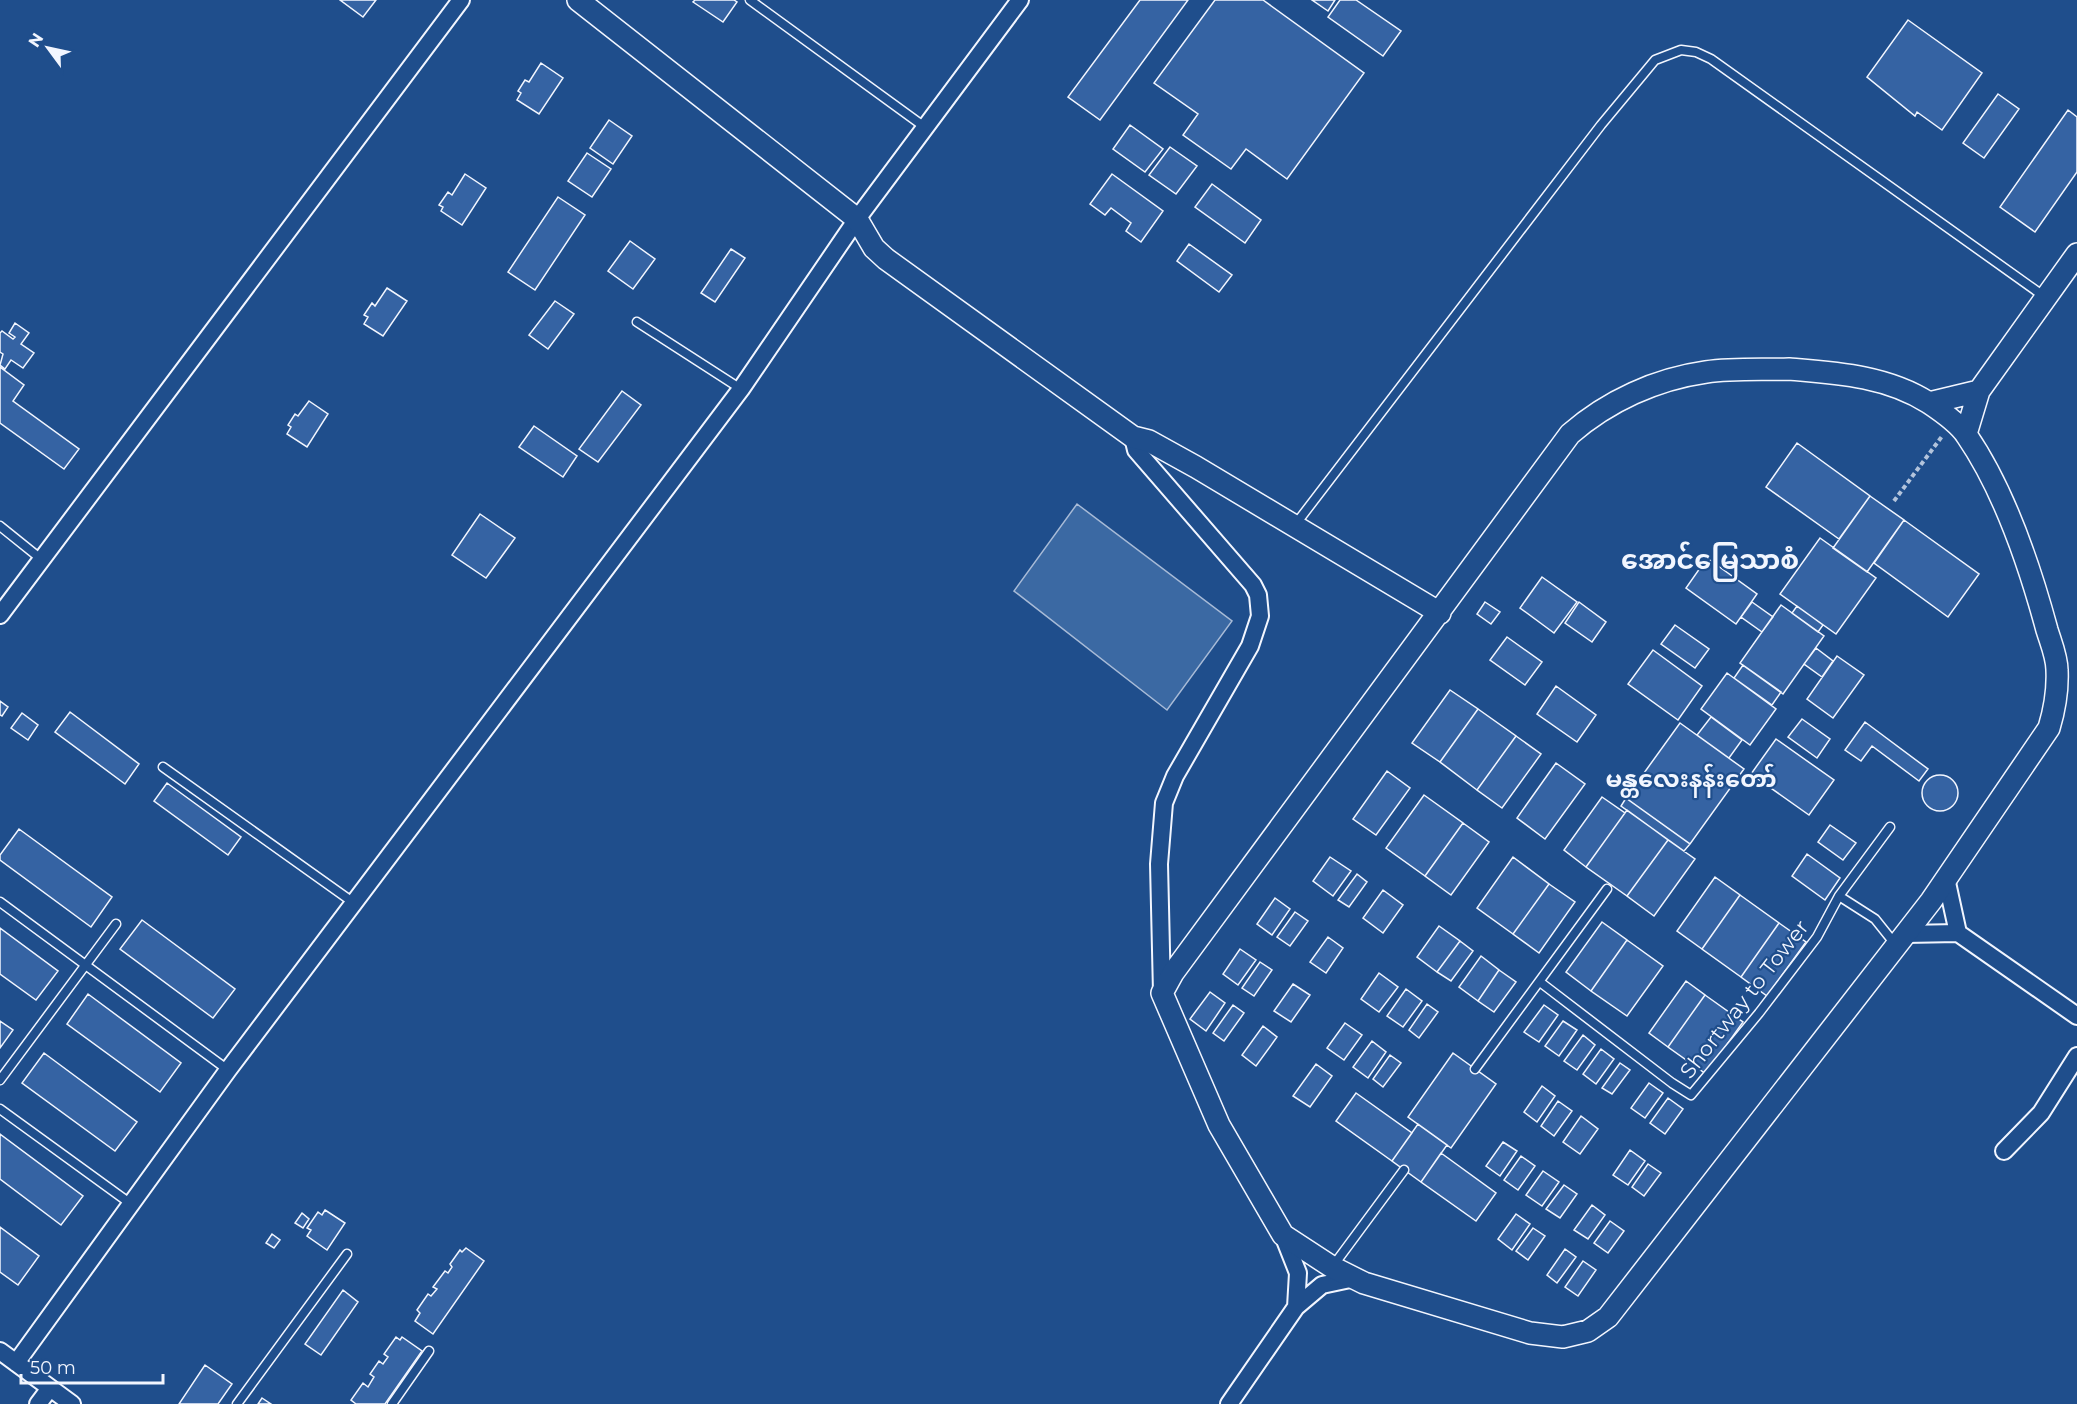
<svg xmlns="http://www.w3.org/2000/svg" width="2077" height="1404" viewBox="0 0 2077 1404" font-family="Montserrat,'Noto Sans Myanmar',sans-serif">
<rect width="100%" height="100%" fill="#1f4e8c"/>
<path fill="#3b69a3" stroke="#a8bbd7" stroke-width="1.5" d="M1077,504L1232,621L1167,710L1014,591Z"/>
<path fill="#3563a3" stroke="#f2f6ff" stroke-width="1.5" d="M340,0H376L363,17Z
M695,0H734L737,2L723,22L693,2Z
M1140,0H1188L1100,120L1068,97Z
M1215,0H1263L1364,73L1287,179L1246,149L1231,169L1183,135L1198,114L1154,83Z
M1312,0H1335L1328,11Z
M1340,0H1356L1401,31L1383,56L1328,17Z
M1908,20L1982,73L1942,130L1917,112L1915,116L1867,77Z
M541,63L563,78L539,114L517,100L521,93L518,91L525,80L529,82Z
M1998,94L2019,109L1984,158L1963,143Z
M2068,110L2077,117V172L2035,232L2000,207Z
M609,120L632,136L613,164L590,148Z
M1130,125L1163,149L1145,172L1113,149Z
M1170,147L1197,166L1176,194L1149,175Z
M587,153L611,169L592,197L568,181Z
M465,174L486,188L462,225L441,211L443,207L439,205L448,192L452,195Z
M1112,174L1163,211L1141,242L1126,231L1131,223L1111,208L1105,215L1090,204Z
M1212,184L1261,220L1245,243L1195,207Z
M558,197L585,215L535,290L508,272Z
M630,241L655,259L633,289L608,271Z
M1189,244L1232,275L1219,292L1177,261Z
M731,249L745,258L715,302L701,293Z
M387,288L407,301L383,336L364,324L368,317L364,315L372,303L375,306Z
M555,301L574,314L548,349L529,335Z
M15,323L29,333L21,344L34,353L23,368L11,360L5,369L0,365L3,354L0,352V333L2,331L13,339L15,337L9,333Z
M0,367L24,385L13,401L79,449L64,469L0,423Z
M622,391L641,405L598,462L579,449Z
M309,401L328,414L307,447L287,434L291,427L288,425L295,414L298,416Z
M534,426L577,456L563,477L519,447Z
M1797,443L1870,496L1839,539L1766,487Z
M1870,496L1904,520L1867,572L1833,548Z
M480,514L515,538L486,578L452,555Z
M1904,520L1979,574L1948,617L1874,563Z
M1820,538L1876,578L1836,634L1780,594Z
M1707,558L1757,594L1736,624L1686,588Z
M1542,577L1577,602L1554,633L1520,608Z
M1485,602L1500,612L1491,624L1477,614Z
M1579,602L1606,622L1592,642L1565,623Z
M1752,602L1773,617L1762,632L1741,617Z
M1781,605L1824,636L1783,694L1740,663Z
M1797,606L1823,625L1818,632L1792,613Z
M1675,625L1709,649L1695,668L1661,644Z
M1507,637L1542,662L1525,685L1490,660Z
M1816,648L1833,661L1822,677L1804,664Z
M1653,650L1702,686L1678,720L1628,684Z
M1837,656L1864,675L1833,718L1807,699Z
M1743,665L1781,692L1772,705L1734,678Z
M1727,673L1776,709L1750,745L1701,709Z
M1556,686L1596,715L1577,742L1537,714Z
M1450,690L1478,709L1440,762L1412,743Z
M0,701L8,707L2,716L0,715Z
M1478,709L1516,736L1477,790L1440,762Z
M70,712L139,764L125,784L55,732Z
M22,713L38,725L28,740L11,728Z
M1711,717L1742,740L1729,758L1697,735Z
M1802,719L1830,739L1817,758L1788,737Z
M1865,722L1928,769L1919,781L1872,746L1861,761L1845,750Z
M1680,723L1744,769L1690,844L1626,798Z
M1516,736L1541,754L1502,808L1477,790Z
M1776,739L1834,780L1809,815L1751,774Z
M1556,763L1585,784L1545,839L1517,818Z
M1387,771L1410,788L1376,835L1353,819Z
M1922 793a18 18 0 1 1 36 0a18 18 0 1 1-36 0Z
M167,783L241,837L228,855L154,801Z
M1424,795L1463,823L1425,876L1386,848Z
M1602,797L1625,813L1586,867L1564,850Z
M1626,798L1690,844L1684,851L1621,806Z
M1627,810L1668,840L1627,896L1586,867Z
M1463,823L1489,842L1451,895L1425,876Z
M1830,825L1856,843L1843,860L1818,842Z
M19,829L112,897L91,927L0,860V855Z
M1668,840L1695,859L1654,916L1627,896Z
M1807,854L1840,878L1825,900L1792,876Z
M1330,857L1351,871L1333,896L1313,881Z
M1513,857L1549,884L1513,934L1477,908Z
M1357,874L1367,882L1349,907L1338,900Z
M1715,877L1740,895L1702,949L1677,931Z
M1549,884L1575,902L1539,953L1513,934Z
M1383,890L1403,905L1383,933L1363,918Z
M1740,895L1779,923L1741,977L1702,949Z
M1275,898L1290,909L1272,935L1257,924Z
M1295,912L1308,921L1290,946L1277,937Z
M142,920L235,989L213,1018L120,949Z
M1602,922L1627,940L1591,991L1566,972Z
M1779,923L1806,942L1767,996L1741,977Z
M1439,926L1460,941L1437,972L1417,957Z
M0,928L58,971L36,1000L0,974Z
M1328,937L1343,948L1326,973L1310,962Z
M1627,940L1663,966L1627,1016L1591,991Z
M1460,941L1473,951L1451,981L1437,972Z
M1240,949L1256,960L1238,985L1223,974Z
M1481,956L1499,970L1478,1001L1459,987Z
M1260,962L1272,970L1254,996L1242,988Z
M1499,970L1516,982L1494,1012L1478,1001Z
M1379,973L1398,987L1379,1012L1361,999Z
M1686,981L1705,995L1668,1047L1649,1033Z
M1293,984L1310,995L1291,1022L1274,1011Z
M1406,989L1422,1001L1403,1027L1387,1016Z
M1210,992L1225,1003L1206,1031L1190,1019Z
M88,994L181,1063L160,1092L67,1024Z
M1705,995L1743,1022L1706,1074L1668,1047Z
M1427,1004L1438,1012L1419,1038L1409,1030Z
M1233,1005L1244,1013L1224,1041L1213,1033Z
M1544,1005L1558,1015L1539,1042L1524,1032Z
M0,1021L13,1030L0,1048Z
M1563,1021L1577,1030L1559,1056L1545,1046Z
M1345,1023L1362,1035L1344,1060L1327,1048Z
M1263,1026L1277,1037L1256,1066L1242,1055Z
M1583,1035L1595,1045L1577,1070L1564,1061Z
M1372,1041L1386,1052L1368,1078L1353,1067Z
M1601,1049L1614,1059L1596,1084L1583,1074Z
M44,1053L137,1122L115,1151L22,1083Z
M1453,1053L1496,1084L1451,1148L1408,1117Z
M1390,1055L1401,1063L1383,1087L1373,1079Z
M1620,1063L1630,1070L1612,1094L1602,1088Z
M1316,1064L1332,1076L1310,1107L1293,1096Z
M1649,1083L1663,1093L1645,1118L1631,1108Z
M1542,1086L1555,1096L1537,1122L1524,1112Z
M1356,1093L1412,1133L1392,1161L1336,1121Z
M1668,1098L1683,1109L1665,1134L1650,1123Z
M1558,1101L1572,1111L1554,1136L1541,1126Z
M1581,1116L1598,1129L1580,1154L1563,1142Z
M1418,1124L1447,1145L1421,1182L1392,1161Z
M0,1134L83,1196L61,1225L0,1179Z
M1503,1142L1517,1151L1500,1176L1486,1166Z
M1630,1150L1645,1161L1628,1185L1613,1175Z
M1441,1153L1496,1193L1476,1221L1421,1182Z
M1521,1156L1535,1166L1518,1190L1504,1180Z
M1648,1164L1661,1173L1644,1196L1632,1187Z
M1543,1171L1559,1182L1542,1206L1526,1195Z
M1564,1185L1577,1194L1560,1218L1546,1209Z
M1592,1205L1605,1215L1588,1239L1574,1230Z
M325,1210L345,1223L327,1250L307,1236L311,1230L307,1228L318,1212L322,1215Z
M302,1213L309,1219L303,1228L295,1223Z
M1516,1214L1530,1224L1512,1250L1498,1239Z
M1610,1221L1624,1231L1608,1253L1594,1243Z
M0,1227L39,1256L18,1285L0,1272Z
M1533,1228L1545,1236L1528,1260L1516,1251Z
M272,1234L280,1240L274,1248L266,1243Z
M466,1248L484,1261L433,1334L415,1321L420,1313L417,1310L428,1294L431,1296L437,1289L433,1287L445,1271L448,1273L452,1267L450,1264L460,1250L462,1252Z
M1565,1249L1576,1257L1557,1283L1547,1275Z
M1583,1261L1596,1270L1578,1296L1565,1287Z
M343,1290L358,1302L321,1355L305,1344Z
M396,1337L400,1340L402,1337L422,1351L385,1404H356L351,1400L363,1383L368,1387L374,1377L370,1374L379,1361L383,1364L388,1357L384,1354Z
M205,1365L232,1384L218,1404H179Z
M262,1398L271,1404H258Z"/>
<g fill="none" stroke-linecap="round" stroke-linejoin="round">
<g stroke="#f2f6ff" stroke-width="11">
<path id="service" d="M750,0L926,128
M637,322L741,389
M1295,525L1601,125L1655,60L1681,50L1696,52L1711,59L2045,297
M0,526L41,559
M163,767L354,903
M1839,896L1875,919L1895,944
M0,902L228,1070
M1540,982L1672,1083L1691,1095L1759,1013L1817,937L1839,896L1890,827
M1475,1069L1607,889
M0,1080L116,924
M0,1109L131,1204
M1333,1266L1404,1170
M237,1404L347,1254
M392,1404L429,1351"/>
</g>
<g stroke="#f2f6ff" stroke-width="20">
<path id="minor" d="M1133,437L1136,450L1253,585L1258,595L1260,616L1250,646L1175,776L1164,803L1159,864L1162,993
M0,615L461,0
M1946,878L1958,933
M1905,934L1958,933L2077,1016
M2004,1151L2041,1113L2077,1056
M1283,1235L1298,1273L1296,1307
M0,1351L72,1404
M16,1363L228,1070L741,389L857,219L1020,0
M38,1404L50,1388
M1229,1404L1296,1307L1322,1285L1355,1278"/>
</g>
<g stroke="#f2f6ff" stroke-width="24">
<path id="tertiary" d="M578,0L857,219L874,248L886,259L1133,437L1149,441L1196,467L1440,613
M1789,369C1837,373 1887,376 1929,403C1941,411 1960,425 1967,436C2004,490 2030,567 2047,630C2051,643 2057,657 2057,670C2058,691 2055,708 2049,728L1931,901L1608,1317L1588,1331L1563,1337L1530,1333L1364,1283L1332,1267L1283,1235L1219,1125L1162,993L1173,973L1570,434C1608,401 1656,379 1706,372C1733,368 1762,370 1789,369Z
M1929,403L1979,391
M1966,434L1979,391L2077,254"/>
</g>
<path stroke="#b3c4dc" stroke-width="4" stroke-dasharray="4.5 3" stroke-linecap="butt" d="M1894,501L1943,435"/>
<use href="#service" stroke="#1f4e8c" stroke-width="8"/>
<use href="#minor" stroke="#1f4e8c" stroke-width="16"/>
<use href="#tertiary" stroke="#1f4e8c" stroke-width="21"/>
</g>
<g text-anchor="middle" dominant-baseline="central" stroke-width="4.5" stroke-linejoin="round" paint-order="stroke">
<g font-size="21" fill="#f2f6ff" stroke="#1f4e8c">
<text transform="translate(1744 999) rotate(-52)">Shortway to Tower</text>
</g>
<g font-size="24" font-weight="bold" fill="#f2f6ff" stroke="#1f4e8c">
<text x="1691" y="778">မန္တလေးနန်းတော်</text>
</g>
<g font-size="27" font-weight="bold" fill="#f2f6ff" stroke="#1f4e8c">
<text x="1710" y="559">အောင်မြေသာစံ</text>
</g>
</g>
<g transform="translate(48 48) rotate(303)" stroke="#1f4e8c" stroke-width="4.5" paint-order="stroke">
<path d="M0-4.5L10 22L0 15L-10 22Z" fill="#f2f6ff"/>
<text y="-9" font-size="16" font-weight="bold" text-anchor="middle" fill="#f2f6ff">N</text>
</g>
<path d="M21 1374v9h142v-9" fill="none" stroke="#f2f6ff" stroke-width="3"/>
<text x="30" y="1374" font-size="18" fill="#f2f6ff" stroke="#1f4e8c" stroke-width="4.5" paint-order="stroke">50 m</text>
</svg>
